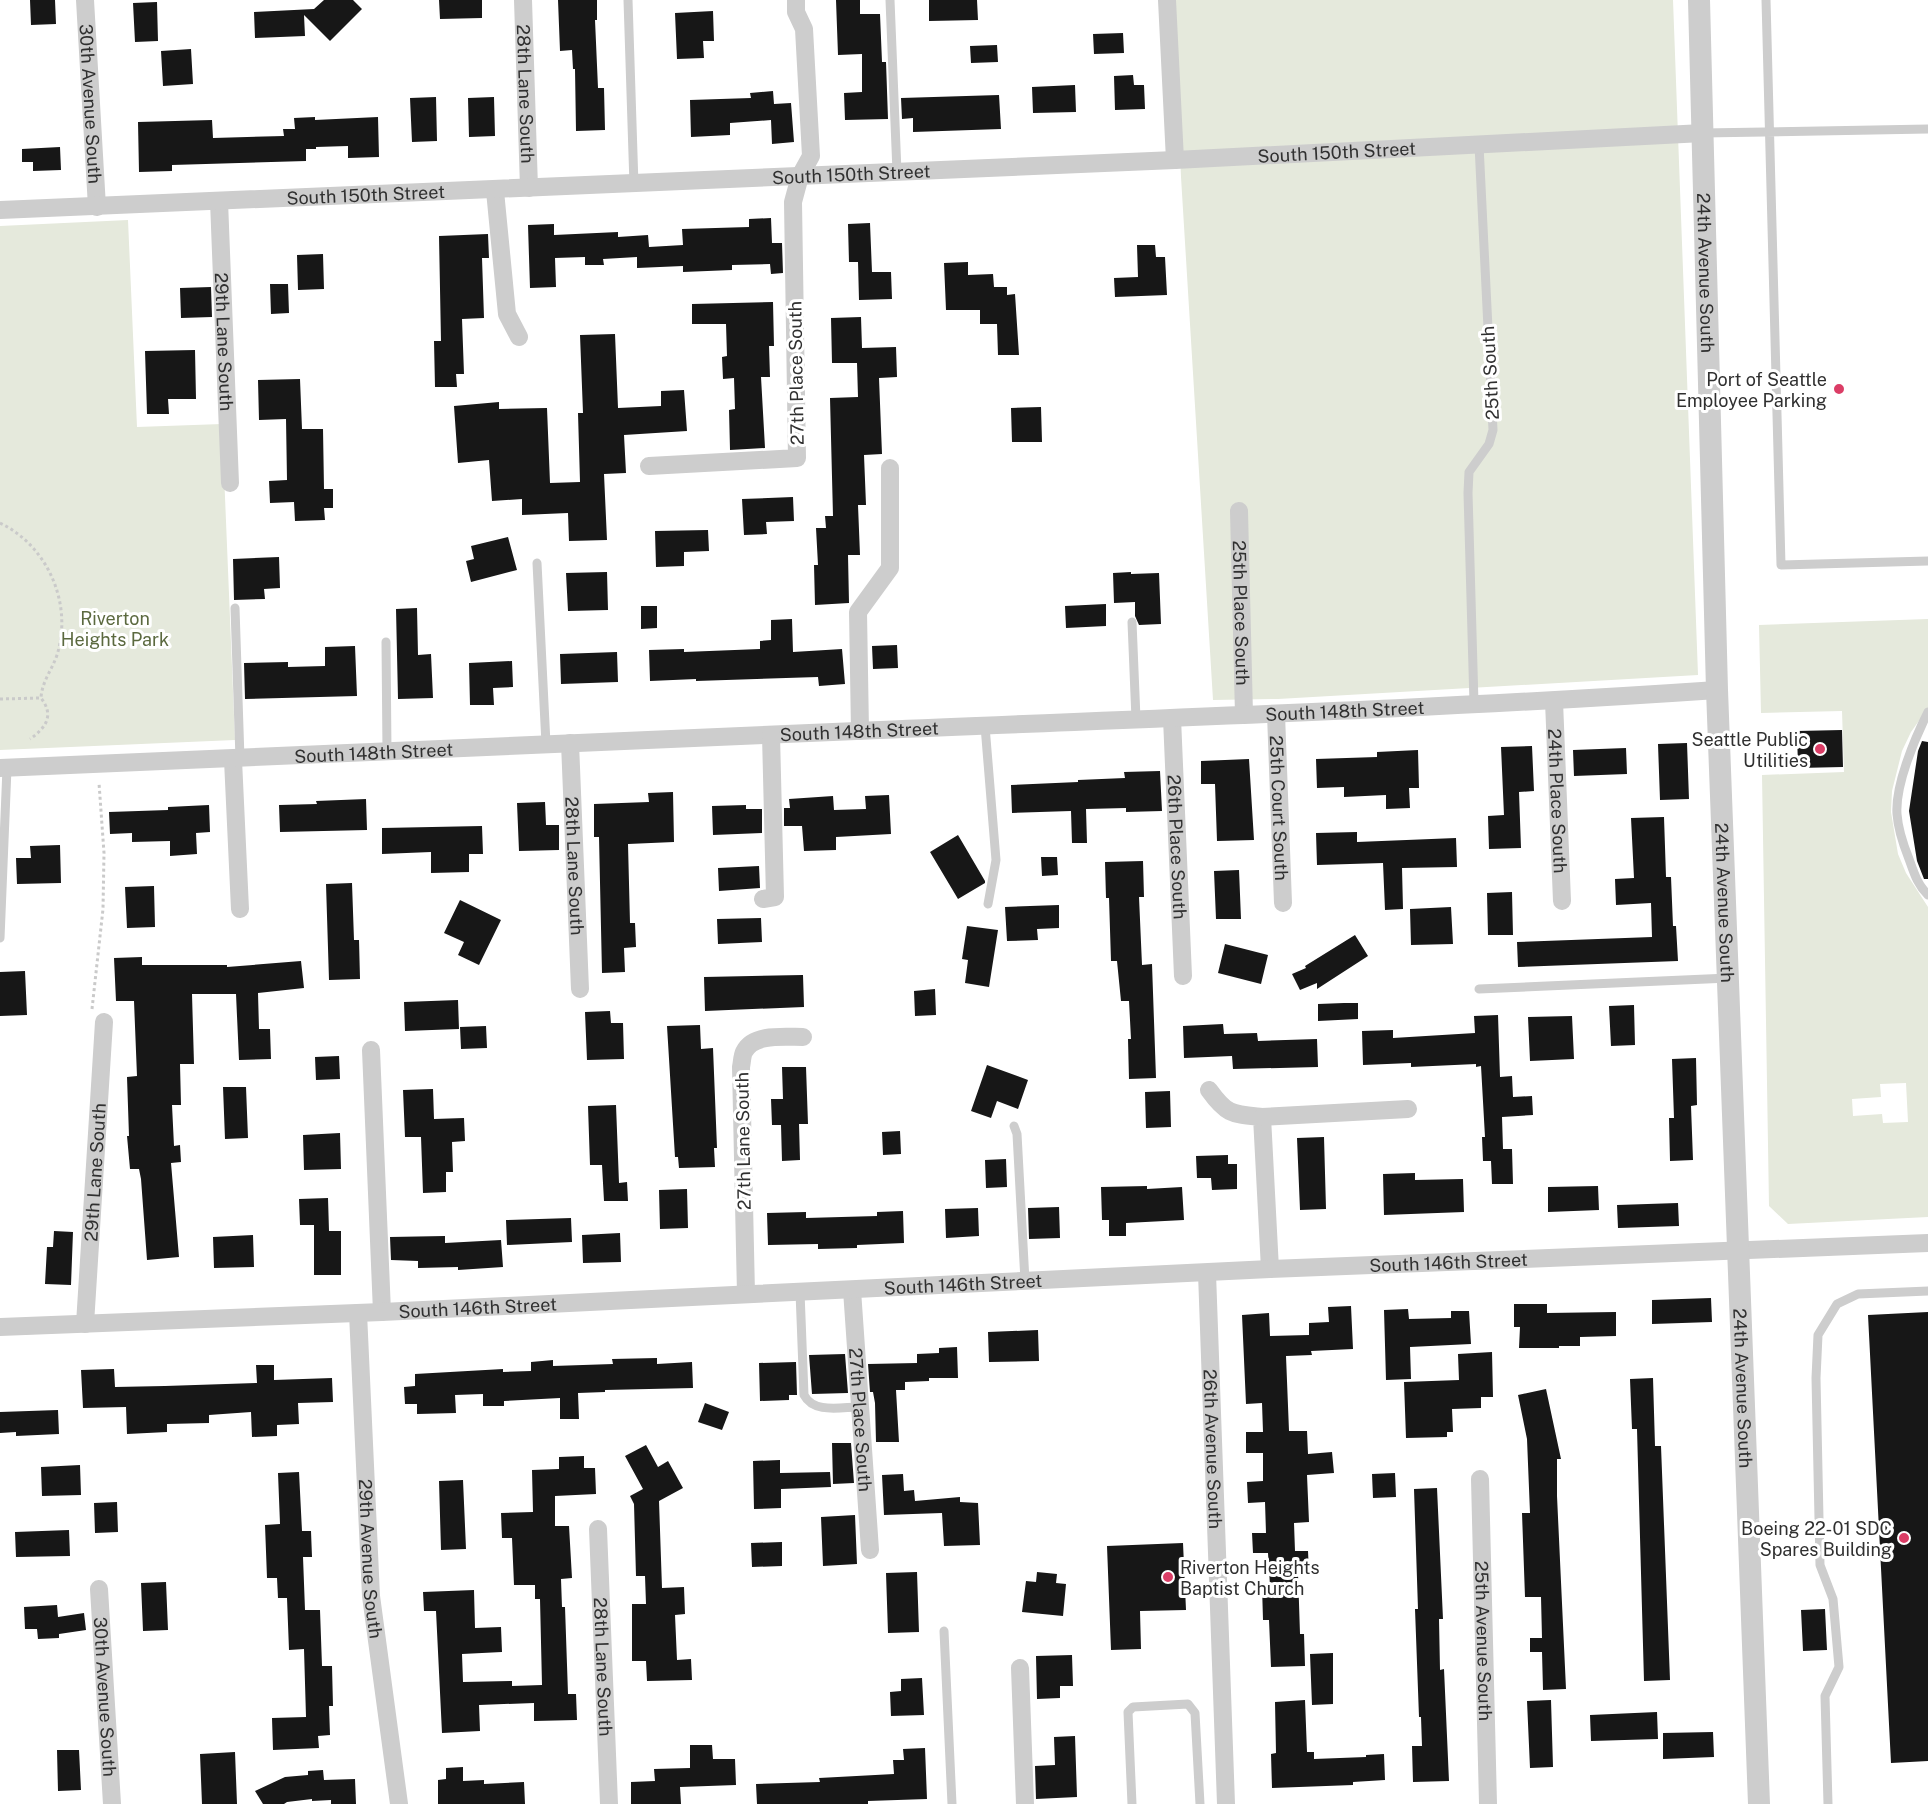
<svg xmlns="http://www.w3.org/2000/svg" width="1928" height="1804" viewBox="0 0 1928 1804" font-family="'Public Sans',sans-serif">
<rect width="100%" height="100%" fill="#fff"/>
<path fill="#e5e9dc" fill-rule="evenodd" d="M1174,0H1673L1698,675L1278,699L1213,700L1181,177Z
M128,220L137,427L222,424L235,740L0,750V226Z
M1928,619V708L1911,732L1902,751L1892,791L1891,812L1898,854L1906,873L1928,907V1217L1788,1224L1769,1206L1762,775L1844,772L1842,711L1761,713L1759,625ZM1906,1083L1908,1122L1883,1123L1882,1114L1853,1116L1852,1099L1881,1097L1880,1084Z"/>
<path fill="#171717" d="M30,0H55L56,24L31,25Z
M324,0H353L362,9L330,41L304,15L305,36L255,38L254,12L314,9Z
M439,0H482V18L440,19Z
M558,0H597V20H595L598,88H604L605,130L576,131L575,69H573L572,50L560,51Z
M836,0H860V14H880L882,62H886L888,119L845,120L844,93L862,92V54L838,55Z
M929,0H977L978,20L929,21Z
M157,2L158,41L135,42L133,3Z
M713,11L714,41H703L704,58L677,59L675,13Z
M1123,33L1124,53L1094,54L1093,34Z
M997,45L998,62L971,63L970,46Z
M191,49L193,84L163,86L161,51Z
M1133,75L1134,85H1144L1145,109L1115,110L1114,76Z
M1075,85L1076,112L1033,113L1032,87Z
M773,91L774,104L791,103L794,142L772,144L771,120L730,123V135L691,137L690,100L751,98L750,93Z
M999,95L1001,129L913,132V118L902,119L901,98Z
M436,97L437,141L412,142L410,98Z
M494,97L495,136L469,137L468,98Z
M315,117V120L378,117L379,157L348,158V146L316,147V149H306V161L172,165V171L139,172L138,122L212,120L213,138L284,136L283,129H295L294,118Z
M60,147L61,170L33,171V162H22V149Z
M771,218L772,243H782L783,273L771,274L770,264L732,265V270L683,272V266L637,268V257L603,259L604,265H585V257L555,258L556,287L530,288L528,225L554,224V235L618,232V237L648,235L649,247L683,245L682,229L749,227V219Z
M870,223L872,272H891L892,299L859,300L858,262H849L848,224Z
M488,234L489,258H482L484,318L462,319L464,374H456L457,387H435L434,341H441L439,236Z
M1137,245H1155L1156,257H1165L1167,295L1115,297L1114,278L1138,277Z
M323,254L324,289L298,290L297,255Z
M968,262V275L993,274L994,287H1007V295L1015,294L1019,355H998L997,324H980V310H946L944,263Z
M270,284H288L289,313L271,314Z
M211,287L212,317L181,318L180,288Z
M773,302L774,346H769L770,377H761L765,448L730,450L729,410L735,409L734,378L723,379L722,357L727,356L726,324H692V304Z
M861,317L862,348L896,347L897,377L879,378L882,454L864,455L866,505H858L860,555H848L849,603L815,605L814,565H818L816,528H826L825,516H833L830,398L858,397L857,363H832L831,318Z
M615,334L618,408L661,406V391L684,390L687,431L624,435L626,473L604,474L607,540L569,541L568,513L522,515V499L492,501L489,460L458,463L454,406L499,402V409L547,408L550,483L580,482L578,413H583L580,335Z
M195,350L196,399H168L169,414H147L145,351Z
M300,379L302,429H323L324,489H333V508H324L325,520L295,521L294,502L270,503L269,481L287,480L286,419L259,420L258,380Z
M1041,407L1042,442H1012L1011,408Z
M793,497L794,521L766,522L767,534L744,535L742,499Z
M708,530L709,551L684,552V566L656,567L655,531Z
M508,537L517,570L471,582L466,561L474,559L471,546Z
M279,557L280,588L264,589L265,599L234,600L233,559Z
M607,572L608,610L568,611L566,573Z
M1131,572V574L1159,573L1161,624L1139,625L1135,616V602L1114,603L1113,573Z
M1106,604V626L1066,628L1065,606Z
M641,606H657V628L641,629Z
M417,608L418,655L431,654L433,698L398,699L396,609Z
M792,619L793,652L842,649L845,684L819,686L818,677L696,681V679L650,681L649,650L684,649V652L760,649V641L771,640V620Z
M897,645L898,668L873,669L872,646Z
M355,646L357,696L245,699L244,663L288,662V667L325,666V647Z
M617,652L618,682L561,684L560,654Z
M512,661L513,687L493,688L494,705H470L469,663Z
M1842,730L1843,767L1798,768L1797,731Z
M1922,741L1928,742V879H1924L1917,861L1909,811L1918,751Z
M1687,743L1689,799L1660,800L1658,744Z
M1532,746L1534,791L1519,792L1521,848L1489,849L1488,816L1504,815L1501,747Z
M1626,748L1627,774L1574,776L1573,750Z
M1418,750L1419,788H1409L1410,808L1386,809V795L1344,797V787L1317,788L1316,759L1377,757V752Z
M1249,759L1254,840L1217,841L1215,784H1201V761Z
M1160,771L1162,811L1126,812V808L1086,809L1087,843H1072L1071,811L1012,813L1011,785L1078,782V780L1125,778L1124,772Z
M673,792L674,842L628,844L630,923H635L636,947L624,948L625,972L602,973L599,837H594V804L649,802L648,793Z
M889,795L891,834L836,837V850L804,851L802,826H784V808H790L789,799L833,796L834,810L866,809L865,796Z
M366,799L367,830L280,832L279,805L317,804L316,801Z
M545,802L546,825H559V850L519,851L517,803Z
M209,805L210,832L196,833L197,854L170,856V841L132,842V833L110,834L109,812L168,810V807Z
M746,805V809H762V833L713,835L712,806Z
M1664,817L1666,877H1671L1673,926H1676L1678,961L1518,967L1517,942L1652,937L1651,903L1616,905L1615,879L1634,878L1631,818Z
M482,826L483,854H469V872L431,873V852L382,854V828Z
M1357,832V842L1456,838L1457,867L1402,868L1403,909L1385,910L1383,863L1317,865L1316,833Z
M958,835L985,881V883L958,899L930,852Z
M60,845L61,883L17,884L16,858H31L30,846Z
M1041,857H1057L1058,875L1042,876Z
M1143,861L1144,897H1139L1142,965L1152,964L1156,1078L1129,1079L1128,1039H1131L1129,1001H1121L1117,961H1111L1109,898H1106L1105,862Z
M759,866L760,888L719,891L718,868Z
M1239,870L1241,919H1216L1214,871Z
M352,883L354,940H359L360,979L329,980L326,884Z
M154,886L155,927L127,928L125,887Z
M1512,892L1513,935H1488L1487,893Z
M460,900L501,920L479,965L458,955L464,942L444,933Z
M1059,905V928L1037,929L1038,940L1007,941L1005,907Z
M1451,907L1453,944L1411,945L1410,909Z
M761,918L762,942L718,944L717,919Z
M967,926L998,930L989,987L965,983L968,960L962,959Z
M1355,935L1368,956L1317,989V983L1300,990L1292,974L1306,968L1305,966Z
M1225,944L1268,955L1261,984L1218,973Z
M142,957V965H227V967L301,961L304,988L258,993L259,1029H270L271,1059L239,1060L236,994H192L194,1064H180L181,1105H172L174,1146L180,1145L181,1162L171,1163L179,1257L147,1260L141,1179L139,1169H130L127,1136H129L127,1077L137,1076L134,1001H116L114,958Z
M25,971L27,1015L0,1016V972Z
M803,975L804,1007L705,1011L704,977Z
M935,989L936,1015L915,1016L914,991Z
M458,1000L459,1029L405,1031L404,1002Z
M1344,1003H1358V1019L1318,1021V1004Z
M1634,1005L1635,1045L1611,1046L1609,1006Z
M610,1011L611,1023H623L624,1059L587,1060L585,1012Z
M1498,1015L1500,1077L1512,1076L1513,1097L1532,1096L1533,1115L1502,1117L1503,1149H1512L1513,1184H1492L1491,1161H1483L1482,1137H1485L1481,1066L1476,1067V1064L1411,1067V1063L1363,1065L1362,1031L1393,1030V1038L1475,1033L1474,1016Z
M1572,1016L1574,1059L1530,1061L1528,1017Z
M1223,1024L1224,1034L1257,1033L1258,1041L1317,1039L1318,1067L1233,1069L1232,1056L1184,1058L1183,1026Z
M700,1025L701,1049L713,1048L717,1148H714L715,1167L679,1168L678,1157H675L667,1026Z
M486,1026L487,1048L461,1049L460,1027Z
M339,1056L340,1079L316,1080L315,1057Z
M1696,1058L1697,1105L1691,1106L1693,1160L1670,1161L1669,1118H1674L1672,1059Z
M987,1065L1028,1080L1018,1109L997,1101L991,1118L971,1111Z
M782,1067H806L808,1124H799L800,1160L782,1161L781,1125H772L771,1099H783Z
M223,1087H246L248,1138L225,1139Z
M433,1089L434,1119L464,1118L465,1141L452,1142L453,1172H446V1192L423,1193L421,1137H405L403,1090Z
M1170,1091L1171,1127L1146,1128L1145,1092Z
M616,1105L619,1183L627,1182L628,1201H604L602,1165H590L588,1106Z
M900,1131L901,1154L883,1155L882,1132Z
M340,1133L341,1169L304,1170L303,1135Z
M1324,1137L1326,1209L1300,1210L1297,1138Z
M1228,1155V1164H1237V1189L1212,1190L1211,1178H1197L1196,1156Z
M1006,1159L1007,1187L986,1188L985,1160Z
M1415,1173V1180L1463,1179L1464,1212L1384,1215L1383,1174Z
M1147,1186V1189L1182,1187L1184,1220L1126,1223V1236H1109V1220H1102L1101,1187Z
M1598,1186L1599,1210L1548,1212V1187Z
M687,1189L688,1228L660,1229L659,1190Z
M328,1198L329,1231H341V1275H314V1225H300L299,1199Z
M1678,1203L1679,1226L1618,1228L1617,1205Z
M1059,1207L1060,1238L1029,1239L1028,1208Z
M978,1208L979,1236L946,1238L945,1209Z
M903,1211L904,1243L857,1245V1248L818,1249V1244L768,1245L767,1213L806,1212V1218L877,1216V1212Z
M571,1218L572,1242L507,1245L506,1220Z
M54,1231L73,1232L71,1285L45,1284L47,1247H53Z
M620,1233L621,1262L583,1263L582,1235Z
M253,1235L254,1267L214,1268L213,1237Z
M445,1236V1243L501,1240L503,1267L458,1270V1267L418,1268V1261L391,1260L390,1237Z
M1711,1298L1712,1322L1652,1324V1300Z
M1514,1304H1547V1313L1616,1312V1336L1580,1337V1346H1559V1348H1519L1520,1327H1514Z
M1351,1306L1353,1349L1311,1351L1312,1355L1286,1356L1289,1431H1307L1308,1454L1332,1452L1334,1473L1307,1475L1309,1522L1294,1523L1295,1551H1308L1309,1573H1298L1300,1634H1304L1305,1666L1271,1667L1269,1620H1263L1262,1586H1270L1268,1553H1253L1252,1533H1266L1265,1502L1248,1503L1247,1482L1263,1481V1453H1246V1432H1263L1262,1403L1246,1404L1242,1315L1269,1313L1270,1336L1309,1335V1323L1329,1322L1328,1307Z
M1408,1309L1409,1319L1451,1318V1311H1469L1471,1344L1410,1347L1411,1379L1386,1380L1384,1310Z
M1928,1312V1761L1891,1763L1868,1315Z
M1038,1330L1039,1361L989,1362L988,1332Z
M957,1347L958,1378H929V1381L905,1382V1390H896L899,1442H876L875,1403L873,1392H870L868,1364L917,1363V1354L939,1353V1348Z
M1492,1352L1493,1397H1481V1408L1452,1409L1453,1432H1447V1437L1406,1438L1404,1382L1459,1380L1458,1354Z
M845,1354L848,1393L812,1394L809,1355Z
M657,1358V1364L692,1362L693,1388L605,1390V1392L578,1393L579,1419H560V1398L504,1401V1406H483V1394L455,1395L456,1413L417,1414V1404H405L404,1387L415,1386V1374L503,1369V1372L531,1371V1362L553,1360V1366L613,1364L612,1359Z
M796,1362L797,1395H789V1400L760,1401L759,1363Z
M256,1365H274V1380L332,1378L333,1402L298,1403L299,1424L277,1425V1436L252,1437L251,1412L209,1415V1423L167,1424V1432L127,1434L126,1407L83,1408L81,1370L114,1369L115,1387L165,1386L257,1383Z
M1653,1378L1655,1446H1661L1670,1680L1644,1681L1637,1429H1632L1630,1379Z
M1546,1389L1561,1459H1557V1496L1566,1689L1543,1690L1542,1652H1530V1638H1542L1541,1597H1525L1522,1513H1530L1527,1439L1518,1395Z
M705,1403L729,1412L722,1430L698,1422Z
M58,1410L59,1434L16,1436V1432L0,1433V1412Z
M832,1443H851L854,1483L833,1484Z
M646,1445L658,1467L668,1461L683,1488L659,1501L662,1588L684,1587L685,1614L675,1615L677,1660L691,1659L692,1680L647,1681L646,1661H632V1604H646L645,1576H636L634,1504L630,1496L643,1489L625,1456Z
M584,1456V1468H595L596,1494L555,1496V1526H569L572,1578L561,1579L562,1607H565L568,1694H576L577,1720L534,1721V1703L479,1705L480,1731L442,1733L436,1611H424L423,1592L474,1590L475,1628L501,1627L502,1652L462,1654L463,1682L512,1681V1686L542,1685L540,1599H535V1585H514L512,1538H502L501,1513L533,1512L532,1470L559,1469V1457Z
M780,1460V1473L830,1472L831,1487L781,1489V1508L754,1509L753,1461Z
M80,1465L81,1495L42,1496L41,1467Z
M299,1472L302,1531H311L312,1557H303L305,1610H320L322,1666H332L333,1706H329L330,1735L318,1736L319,1748L273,1750L272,1718L306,1717L304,1649L289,1650L287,1598H278L277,1578H267L265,1525L280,1524L278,1473Z
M1395,1473L1396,1497L1373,1498L1372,1474Z
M903,1474L904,1491L914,1490L915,1501L960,1497V1502L978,1503L980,1545L944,1546L942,1513L884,1515L882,1475Z
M463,1480L466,1549L441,1550L439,1481Z
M1437,1488L1443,1619H1439L1440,1670L1444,1669L1449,1781L1413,1782L1412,1746H1422L1421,1717H1419L1415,1609H1418L1414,1489Z
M117,1502L118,1532L95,1533L94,1503Z
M855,1515L857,1564L823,1566L821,1517Z
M69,1530L70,1556L16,1557L15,1532Z
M782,1542V1566L752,1567L751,1543Z
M1183,1543L1186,1610L1140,1611L1141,1649L1111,1650L1107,1546Z
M917,1572L919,1632L888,1633L886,1573Z
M1037,1572L1057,1574L1056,1583L1066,1584L1063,1616L1022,1612L1026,1581L1036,1582Z
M166,1582L168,1630L143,1631L141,1583Z
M57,1605L58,1617L84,1613L86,1630L59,1634V1638L38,1639L37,1629H25L24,1607Z
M1825,1609L1827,1650L1803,1651L1801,1610Z
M1333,1653V1704L1312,1705L1310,1654Z
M1072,1655L1073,1686H1060V1698L1037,1699L1036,1656Z
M922,1678L924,1715L891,1716L890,1692L901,1691V1679Z
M1305,1700L1307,1752H1314V1759L1366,1757V1755L1384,1754L1385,1780L1353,1782V1785L1272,1788L1271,1754L1276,1753L1275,1702Z
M1551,1700L1553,1767L1530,1768L1527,1701Z
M1657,1712L1658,1739L1591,1741L1590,1715Z
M1713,1732L1714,1757L1663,1759V1733Z
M1075,1736L1077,1797L1036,1799L1035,1766L1055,1765L1054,1737Z
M690,1745H712L713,1759H735L736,1785L680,1787L681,1804H631V1782L655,1781L654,1769L690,1768Z
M925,1748L927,1799L868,1801V1804H757L756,1784L820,1782L819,1778L894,1774L893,1760H904L903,1749Z
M57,1750H79L81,1790L58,1791Z
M235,1752L237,1804H202L200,1754Z
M463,1767V1781L484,1780V1784L524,1782L525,1804H438V1780L446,1779V1768Z
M323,1770L324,1780L355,1779L356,1804H331V1800L312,1801V1799L287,1802L284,1804H263L255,1791L285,1777L308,1775V1771Z"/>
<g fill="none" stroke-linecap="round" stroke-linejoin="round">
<path stroke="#cacaca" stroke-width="3" stroke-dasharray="3 3" stroke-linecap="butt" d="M0,523C48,546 73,604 57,655C52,670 42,681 41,698
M0,699L41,698C54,715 47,727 30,739
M92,1009L103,909L104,853L99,783"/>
<path stroke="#cdcdcd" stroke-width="9" d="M628,0L634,185
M890,0L897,172
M1766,0L1781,565L1928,561
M1703,133L1928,129
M537,563L546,744
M235,608L240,759
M1132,622L1136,719
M386,642L387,752
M1474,703L1468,493L1469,472L1489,444L1493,430L1479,145
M1928,712C1915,738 1895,785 1897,814C1898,829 1903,844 1909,859C1914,873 1917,884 1928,895
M985,726L996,860L988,904
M0,938L7,768
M1479,989L1729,978
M1014,1126L1017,1134L1025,1281
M800,1292L804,1395C814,1414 841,1407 860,1407
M944,1631L952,1804
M1132,1804L1128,1712L1133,1707L1188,1704L1195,1713L1200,1804
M1828,1804L1825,1696L1839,1667L1833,1599L1820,1565L1816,1378L1818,1335L1837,1304L1858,1294L1928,1291"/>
<g stroke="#cdcdcd" stroke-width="18">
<path id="s1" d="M85,0L97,207"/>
<path id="s2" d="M523,0L529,188"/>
<path d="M1167,0L1175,160"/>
<path d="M495,191L507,314L519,337"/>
<path id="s3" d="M219,201L230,483"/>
<path id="s4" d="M0,210L1175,160L1703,133"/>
<path d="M649,466L797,458L793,202L800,176L811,156L804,29L796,12V0"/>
<path id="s5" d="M1239,511L1244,715"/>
<path id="s6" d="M1554,701L1562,901"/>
<path id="s7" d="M1276,714L1283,903"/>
<path id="s8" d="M1172,718L1183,976"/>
<path d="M860,731L858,612L890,568V468"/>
<path id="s9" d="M570,743L580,989"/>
<path d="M233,760L240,909"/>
<path id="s10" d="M0,768C294,757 587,742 880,730C1159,718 1439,709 1717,690"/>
<path d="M763,899L775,897L771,735"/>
<path d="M371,1050L382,1312"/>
<path d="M1209,1090C1227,1115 1232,1114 1262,1117L1270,1269"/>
<path d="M1262,1117L1408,1109"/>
<path id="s11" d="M1207,1273L1226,1804"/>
<path id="s12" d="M852,1290L870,1550"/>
<path d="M746,1294L741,1067C742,1063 742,1056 744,1052C753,1033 785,1037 803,1037"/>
<path id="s13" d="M358,1313L371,1596L399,1804"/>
<path id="s14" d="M85,1324L104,1022"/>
<path id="s15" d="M0,1327L382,1312L1270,1269L1928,1243"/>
<path id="s16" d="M1480,1479L1488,1804"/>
<path id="s17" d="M598,1529L609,1804"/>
<path id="s18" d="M99,1589L112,1804"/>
<path d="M1020,1668L1025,1804"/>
</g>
<path stroke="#cdcdcd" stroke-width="22" id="s19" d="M1699,0L1717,690L1759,1804"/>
</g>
<g fill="#db3d66" stroke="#fff" stroke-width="2">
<circle cx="1839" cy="389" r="6"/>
<circle cx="1820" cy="749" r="6"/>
<circle cx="1904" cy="1538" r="6"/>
<circle cx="1168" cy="1577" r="6"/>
</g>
<g text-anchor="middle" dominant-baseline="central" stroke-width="6" stroke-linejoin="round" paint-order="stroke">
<g font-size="18" fill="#303030" stroke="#fff">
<text stroke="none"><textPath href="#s2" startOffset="94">28th Lane South</textPath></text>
<text stroke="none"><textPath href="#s1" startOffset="104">30th Avenue South</textPath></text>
<text stroke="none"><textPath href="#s4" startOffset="1338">South 150th Street</textPath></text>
<text stroke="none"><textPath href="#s4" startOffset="852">South 150th Street</textPath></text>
<text stroke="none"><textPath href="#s4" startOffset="366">South 150th Street</textPath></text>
<text stroke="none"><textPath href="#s19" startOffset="273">24th Avenue South</textPath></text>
<text stroke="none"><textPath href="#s3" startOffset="141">29th Lane South</textPath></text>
<text transform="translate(796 373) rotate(-91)">27th Place South</text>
<text transform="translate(1490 373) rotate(-93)">25th South</text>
<text stroke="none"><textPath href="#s5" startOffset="102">25th Place South</textPath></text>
<text stroke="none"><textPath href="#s10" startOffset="1346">South 148th Street</textPath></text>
<text stroke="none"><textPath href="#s10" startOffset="860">South 148th Street</textPath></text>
<text stroke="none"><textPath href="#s10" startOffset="374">South 148th Street</textPath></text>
<text stroke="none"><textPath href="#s6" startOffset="100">24th Place South</textPath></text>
<text stroke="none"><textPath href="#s7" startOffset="94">25th Court South</textPath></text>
<text stroke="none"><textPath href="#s8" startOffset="129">26th Place South</textPath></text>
<text stroke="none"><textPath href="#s9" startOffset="123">28th Lane South</textPath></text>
<text stroke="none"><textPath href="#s19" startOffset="903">24th Avenue South</textPath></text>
<text transform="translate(743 1141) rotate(-91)">27th Lane South</text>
<text stroke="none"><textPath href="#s14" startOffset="152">29th Lane South</textPath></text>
<text stroke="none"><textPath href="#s15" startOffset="1450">South 146th Street</textPath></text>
<text stroke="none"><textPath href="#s15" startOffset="964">South 146th Street</textPath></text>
<text stroke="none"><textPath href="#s15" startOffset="478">South 146th Street</textPath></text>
<text stroke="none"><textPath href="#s19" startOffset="1389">24th Avenue South</textPath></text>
<text stroke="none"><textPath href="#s12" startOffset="130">27th Place South</textPath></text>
<text stroke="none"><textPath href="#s11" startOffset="176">26th Avenue South</textPath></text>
<text stroke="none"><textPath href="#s13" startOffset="246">29th Avenue South</textPath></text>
<text stroke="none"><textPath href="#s16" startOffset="162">25th Avenue South</textPath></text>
<text stroke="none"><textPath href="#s17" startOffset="138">28th Lane South</textPath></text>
<text stroke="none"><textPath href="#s18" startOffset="108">30th Avenue South</textPath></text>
</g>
<g font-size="18" fill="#303030" stroke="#fff" text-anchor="end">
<text x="1827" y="379">Port of Seattle<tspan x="1827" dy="21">Employee Parking</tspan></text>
<text x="1808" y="739">Seattle Public<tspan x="1808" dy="21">Utilities</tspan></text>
<text x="1892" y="1528">Boeing 22-01 SDC<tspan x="1892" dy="21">Spares Building</tspan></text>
<text x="1180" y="1567" text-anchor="start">Riverton Heights<tspan x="1180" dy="21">Baptist Church</tspan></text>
</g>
<g font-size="18" fill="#5b693f" stroke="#fff">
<text x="115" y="618">Riverton<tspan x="115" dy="21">Heights Park</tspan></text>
</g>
</g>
</svg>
